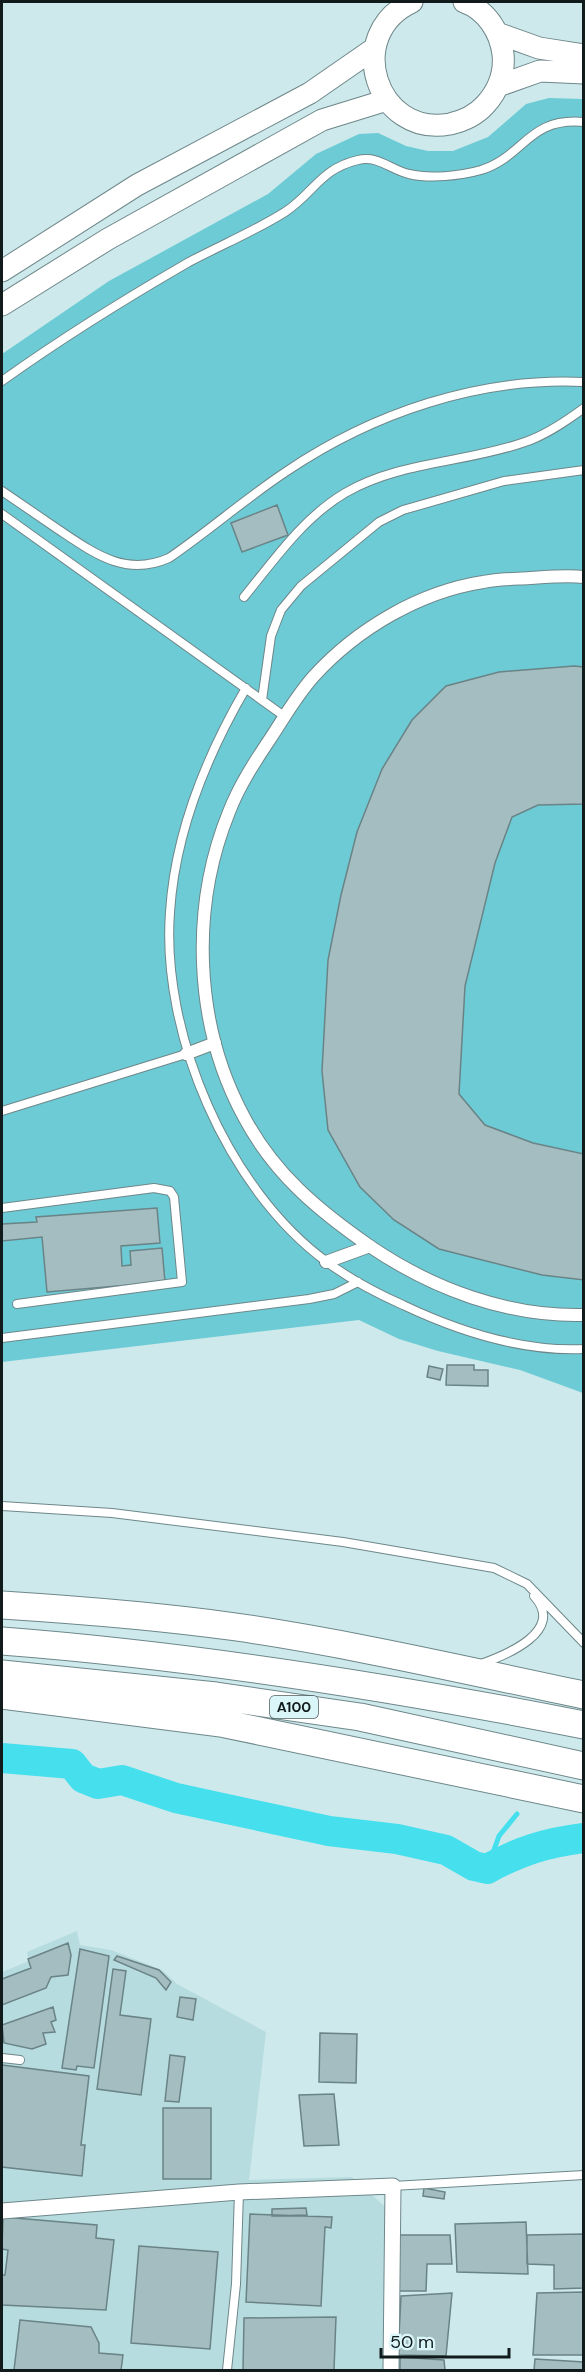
<svg xmlns="http://www.w3.org/2000/svg" width="585" height="2372" viewBox="0 0 585 2372" font-family="'DM Sans',sans-serif">
<rect width="100%" height="100%" fill="#cde9eb"/>
<path fill="#b7dcdf" d="M77,1931L80,1945L111,1950L162,1970L177,1984L266,2032L249,2180L352,2177L391,2212L385,2370H2V1972L29,1961L27,1952Z"/>
<path fill="#6dcbd5" d="M549,98L583,99V1393L520,1370L438,1351L399,1339L359,1320L2,1362V354L109,281L268,194L316,154L359,134L378,133L406,146L428,151H453L488,137L526,104Z"/>
<g fill="none" stroke-linecap="round" stroke-linejoin="round">
<path stroke="#46dfed" stroke-width="5" d="M487,1869L499,1836L517,1814"/>
<path stroke="#46dfed" stroke-width="30" d="M2,1758L72,1764L83,1778L98,1784L122,1780L176,1798L329,1831L397,1839L446,1850L474,1866L487,1869C520,1851 545,1843 584,1838"/>
</g>
<path fill="#a3bdc0" stroke="#6a8386" stroke-width="1.5" d="M277,505L288,535L242,552L231,523Z
M574,666L584,667V804L538,805L512,817L495,863L465,986L459,1094L485,1125L533,1143L584,1154V1280L542,1275L439,1249L394,1220L360,1187L328,1130L322,1071L328,960L341,895L357,832L382,769L412,720L446,686L499,672Z
M157,1208L160,1243L121,1246L122,1266L131,1265L130,1251L162,1248L165,1282L47,1292L42,1237L2,1241V1224L37,1222L36,1217Z
M447,1365H474V1370H488V1386L446,1385Z
M429,1366L443,1369L440,1380L427,1377Z
M68,1943L71,1955L68,1975L51,1977L46,1988L2,2005V1979L31,1968L28,1959Z
M80,1949L109,1956L94,2068L77,2066L76,2070L62,2068Z
M117,1956L159,1970L171,1982L166,1990L156,1978L114,1960Z
M113,1969L126,1971L120,2015L151,2019L141,2095L97,2089Z
M180,1997L196,1999L193,2020L177,2017Z
M53,2007L56,2020L51,2022L55,2032L43,2033L46,2044L32,2049L4,2043L2,2025Z
M320,2033L357,2034L356,2083L319,2082Z
M170,2055L185,2057L179,2102L165,2101Z
M2,2065L89,2076L81,2145H85L82,2176L2,2167Z
M334,2094L339,2145L304,2146L299,2095Z
M163,2108H211V2179H163Z
M424,2188L445,2192L444,2199L423,2196Z
M306,2208L307,2215L272,2216V2209Z
M250,2214L332,2217L331,2228L325,2227L321,2306L246,2302Z
M3,2217L97,2225L96,2238L114,2240L106,2310L2,2305V2275H5L8,2250L2,2249Z
M526,2222L528,2274L457,2272L455,2224Z
M584,2234V2288L554,2289V2265L527,2264V2235Z
M398,2235H450L452,2264H427L426,2291H398Z
M139,2246L218,2252L210,2349L131,2343Z
M584,2292V2355H533L537,2293Z
M452,2293L446,2356L398,2355L401,2296Z
M336,2317L334,2370H243L244,2318Z
M20,2320L91,2327L99,2343V2353L123,2355L121,2370H14Z
M400,2357L444,2360L445,2370H400Z
M535,2359L584,2362V2370H534Z"/>
<g fill="none" stroke-linecap="round" stroke-linejoin="round">
<g stroke="#6e878a" stroke-width="10">
<path id="service" d="M2,381C62,338 125,299 189,262C221,245 255,231 285,212C314,193 320,169 358,160C378,155 391,170 409,174C430,179 460,176 481,170C525,156 528,117 584,122
M2,491C21,504 40,517 59,530C95,554 126,577 169,558C210,530 246,498 287,471C373,413 479,377 584,382
M2,514L284,716
M244,597C275,559 303,518 345,493C400,461 466,463 525,442C546,435 565,422 584,408
M246,688C207,755 175,834 170,912C161,1033 227,1189 327,1262C351,1280 376,1293 403,1305C458,1331 521,1352 584,1349
M262,700L271,636L281,610L301,586L379,522L403,510L504,481L584,470
M2,1111L186,1054
M2,1208L154,1188L170,1191L174,1197L182,1282L17,1304
M2,1338L309,1299L334,1294L358,1282
M2,1506L112,1513L343,1542L494,1568L527,1584L584,1643
M481,1664C506,1655 566,1631 534,1596
M2,2058L20,2060
M393,2186L584,2175
M227,2370L236,2284L239,2192"/>
</g>
<g stroke="#6e878a" stroke-width="14">
<path id="pedestrian" d="M584,577C566,575 548,577 530,578C514,579 498,579 483,582C419,592 357,629 314,676C296,696 284,718 270,739C254,763 239,786 229,812C190,908 194,1025 244,1117C274,1174 319,1211 371,1247C433,1289 508,1317 584,1315
M186,1054L215,1043
M326,1262L370,1246"/>
</g>
<g stroke="#6e878a" stroke-width="17">
<path id="minor" d="M2,2211L239,2192L393,2186L391,2370"/>
</g>
<g stroke="#6e878a" stroke-width="23">
<path id="secondary" d="M412,2C343,34 376,138 450,124C463,121 476,115 485,105C498,91 505,73 503,54C500,31 486,10 464,2
M497,33L539,48L584,55
M498,86L540,71L584,73
M2,271L137,185L310,93L375,48
M2,305L108,239L322,120L387,100"/>
</g>
<g stroke="#6e878a" stroke-width="29">
<path id="motorway" d="M2,1605C80,1610 158,1616 236,1627C353,1644 468,1671 584,1695
M2,1641C197,1656 391,1687 584,1725
M2,1674L216,1696L360,1717L584,1766
M2,1695L221,1723L584,1799"/>
</g>
<use href="#service" stroke="#fff" stroke-width="8"/>
<use href="#pedestrian" stroke="#fff" stroke-width="12"/>
<use href="#minor" stroke="#fff" stroke-width="15"/>
<use href="#secondary" stroke="#fff" stroke-width="21"/>
<use href="#motorway" stroke="#fff" stroke-width="27"/>
</g>
<g text-anchor="middle" dominant-baseline="central" stroke-width="5" stroke-linejoin="round" paint-order="stroke">
<rect fill="#daf6f9" stroke="#4d5d5e" stroke-width="1.5" x="270" y="1696" width="48" height="22" rx="4.5"/>
<g font-size="14" font-weight="bold" fill="#111b1c">
<text x="294" y="1707">A100</text>
</g>
</g>
<rect width="585" height="2372" fill="none" stroke="#111b1c" stroke-width="6"/>
<path d="M381 2348v9h128v-9" fill="none" stroke="#111b1c" stroke-width="3"/>
<text x="390" y="2348" font-size="18" fill="#111b1c" stroke="#daf6f9" stroke-width="4.5" paint-order="stroke">50 m</text>
</svg>
